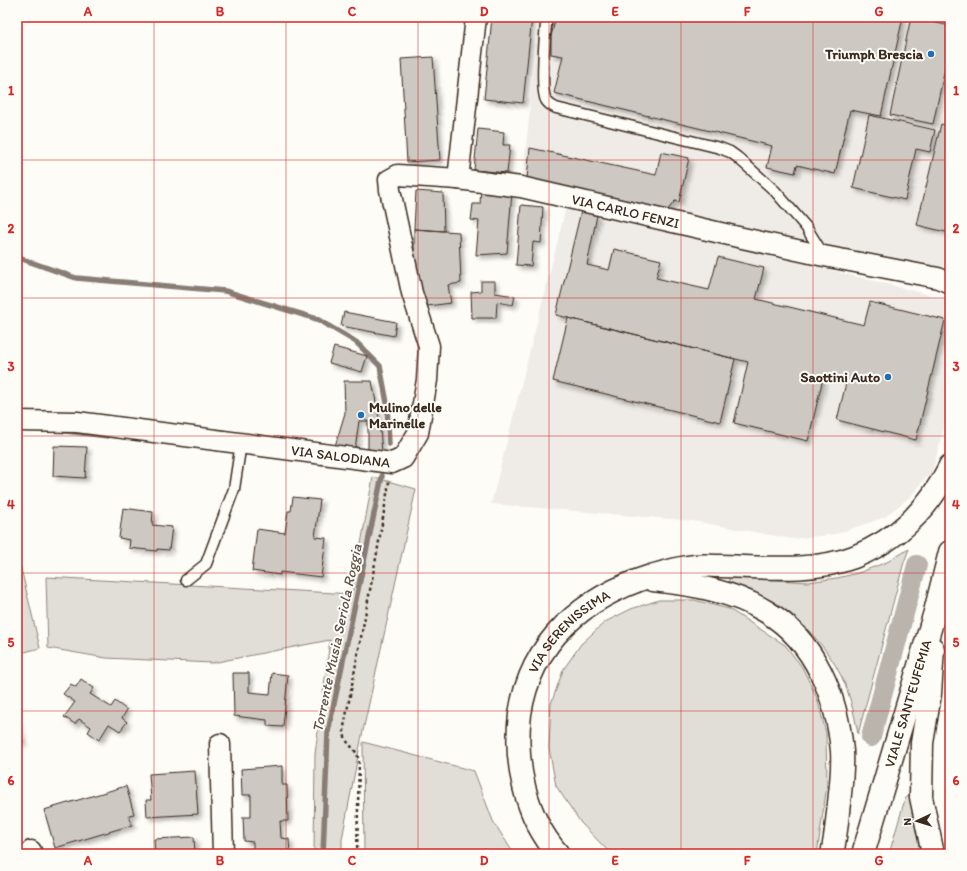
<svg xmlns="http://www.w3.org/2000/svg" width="967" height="871" viewBox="0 0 967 871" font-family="Itim,sans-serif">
<defs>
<filter id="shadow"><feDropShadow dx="3.5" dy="3.5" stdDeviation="2" flood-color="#0004"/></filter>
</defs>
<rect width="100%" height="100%" fill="#fdfcf7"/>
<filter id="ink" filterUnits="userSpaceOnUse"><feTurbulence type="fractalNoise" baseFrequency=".025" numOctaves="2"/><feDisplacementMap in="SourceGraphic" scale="8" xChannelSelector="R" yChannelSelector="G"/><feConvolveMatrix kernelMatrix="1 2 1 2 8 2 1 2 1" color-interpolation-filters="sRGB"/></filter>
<g filter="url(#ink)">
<path fill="#efece7" d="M539,17H950V282L522,187Z
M567,204L950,300V403L931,477H926L911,496L885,517L836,534L792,539L693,521L491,504Z"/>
<path fill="#e1ded7" stroke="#8e847a" d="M373,477L416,489L361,740L342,839V854H314L315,754L330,640L212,663L106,658L48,648L46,577L352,594Z
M909,549L904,562L858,734C854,713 849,689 838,670C824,644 797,615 771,601C758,594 743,589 729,583V577L808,582L837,578L858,573L887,562Z
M18,556L40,648L17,654V557Z
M659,600H694L729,609L785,645L802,667L817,698L826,733L827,785L817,854H611L581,823L556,786L549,748L551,704L563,670L581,644L605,622L631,609Z
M363,742L474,771L493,821L514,854H364Z
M908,796H911L926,854H889L905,799Z"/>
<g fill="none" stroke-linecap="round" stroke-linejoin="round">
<path stroke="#887d74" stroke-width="5.5" d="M17,255L22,259L76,278L225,291L317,319L356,342L380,366L387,403L389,444
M65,431L108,436
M323,854L328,732L382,476"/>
<path stroke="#bbb4ad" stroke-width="20" d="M871,737L917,565"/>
</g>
<path fill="#cdc8c2" stroke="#3b2a1e" filter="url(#shadow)" d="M492,17H532L523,103L484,99Z
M556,17H903L881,116L850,110L835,174L797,165L795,173L767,167L772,146L554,93L563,56L551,54V36Z
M911,17L950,26V45L933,124L890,115Z
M433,57L440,160L407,162L401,59Z
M869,115L935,130L930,152L916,149L905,200L853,188Z
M941,124L950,126V233L917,225Z
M478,129L504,132L503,145H510L507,173L474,170Z
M530,148L656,175L661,152L689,158L679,202L675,201L665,213L527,178Z
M481,189L512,192L507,253L476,255L479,221L471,220L473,204H480Z
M416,191L443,193L444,231L414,229Z
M521,205L543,207L541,243L533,242L531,266L516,265Z
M581,211L597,215L587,265L609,270L614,249L661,260L656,278L709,290L718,257L764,268L756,299L864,325L870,302L945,320L916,440L837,420L847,379L824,374L808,441L734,423L748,362L556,315Z
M414,229L459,232L461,283L448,285L451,303L428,306L418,288L414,252Z
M481,281H495V293L515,296L513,305L497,302L496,318H472L471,292L481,291Z
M344,312L396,322L394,336L341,326Z
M568,318L735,359L720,422L553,381Z
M334,347L367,356L362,372L329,363Z
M344,381H372L379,418L382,452L368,450V421H359L355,449L335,446L345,413Z
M54,446L87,447L85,478L53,476Z
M293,497L320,500L315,537L326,538L321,577L280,572V575L252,571L257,529L285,533L288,511H291Z
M123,508L153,512L152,525L172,527L169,550L157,549V551L129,548L130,540L119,538Z
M233,673H249V692L270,694L272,673L288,675L283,727L267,726V720L234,716Z
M81,679L94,688L90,694L111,707L115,701L127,710L122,718L127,722L120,731L109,724L99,740L88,732L91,727L79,719L75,724L64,717L75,702L63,694L71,684L76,687Z
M17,721L23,742L17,744Z
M282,766V785H287L288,821H280L281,838L289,839L290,854H253V842L244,841L243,817H251V795H242L241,769Z
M195,771L198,814L147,817L146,800H151L149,774Z
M126,786L134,814L129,815L132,825L55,848L44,810Z
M194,837L195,854H155L154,839Z"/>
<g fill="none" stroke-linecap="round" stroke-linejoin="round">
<g stroke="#3b2a1e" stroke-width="13">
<path id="service" d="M547,17C545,31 540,90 546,100C548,104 552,106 556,108L720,148L730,152L737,157L775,191L806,227L824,256
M186,580L206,564L234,489L241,443"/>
</g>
<g stroke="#3b2a1e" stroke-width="23">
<g id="minor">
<path d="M458,179L476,17"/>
<path id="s1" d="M17,421L77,422L392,463L403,458L418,433L427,380L429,346L412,293L390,190L389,180L398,175L458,179L521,187L738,237L824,256L938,278L950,283"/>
<path d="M220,744L223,854"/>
<path d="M31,851L32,854"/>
</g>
</g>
<g stroke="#3b2a1e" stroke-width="25">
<g id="secondary">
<path d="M653,580C691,584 733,591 767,612C815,641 837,697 842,751C843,768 841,786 839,803C837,820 836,837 832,854"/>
<path d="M933,649L930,694L922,743L921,797L933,854"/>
<path id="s2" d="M558,854C525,816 514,763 520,714C531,641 584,597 651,576C665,572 680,567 695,566C703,565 711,566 719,566C763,567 812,573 854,557C899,539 929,509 950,466"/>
<path id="s3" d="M863,854L935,612L950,552"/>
</g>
</g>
<path stroke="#3b2a1e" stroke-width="2.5" stroke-dasharray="3 3" stroke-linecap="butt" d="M357,854L359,761C356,744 343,747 344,727L377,553L389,482"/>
<use href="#service" stroke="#fdfcf7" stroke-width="10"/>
<use href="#minor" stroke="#fdfcf7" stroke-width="20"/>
<use href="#secondary" stroke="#fdfcf7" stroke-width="22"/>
</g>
</g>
<path fill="none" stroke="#d62828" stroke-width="1" stroke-opacity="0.55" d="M154,17V854M286,17V854M418,17V854M549,17V854M681,17V854M813,17V854M17,160H950M17,298H950M17,436H950M17,573H950M17,711H950"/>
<g fill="#1f6fb2" stroke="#fdfcf7" stroke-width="1.5">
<circle cx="931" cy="54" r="4"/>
<circle cx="888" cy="377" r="4"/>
<circle cx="361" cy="415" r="4"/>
</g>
<g text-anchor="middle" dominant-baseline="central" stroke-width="4" stroke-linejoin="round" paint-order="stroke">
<g font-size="14" font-weight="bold" fill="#3b2a1e" stroke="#fdfcf7" text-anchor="end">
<text x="923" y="54">Triumph Brescia</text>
<text x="880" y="377">Saottini Auto</text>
<text x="369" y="407" text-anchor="start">Mulino delle<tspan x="369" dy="16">Marinelle</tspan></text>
</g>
<g font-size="14" fill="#3b2a1e" stroke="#fdfcf7">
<text stroke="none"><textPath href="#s1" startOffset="919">VIA CARLO FENZI</textPath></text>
<text stroke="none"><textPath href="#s1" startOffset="326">VIA SALODIANA</textPath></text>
<text stroke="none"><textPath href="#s2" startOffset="249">VIA SERENISSIMA</textPath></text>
<text stroke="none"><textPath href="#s3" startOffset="157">VIALE SANT'EUFEMIA</textPath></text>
</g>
<g font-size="15" font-style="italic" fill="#615349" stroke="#fdfcf7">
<text transform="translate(337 638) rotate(-78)">Torrente Musia Seriola Roggia</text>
</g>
</g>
<rect width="967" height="871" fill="none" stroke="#fdfcf7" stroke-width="44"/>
<g transform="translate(917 821) rotate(266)" stroke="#fdfcf7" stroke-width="3" paint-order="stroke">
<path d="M0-3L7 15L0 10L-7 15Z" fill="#3b2a1e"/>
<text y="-6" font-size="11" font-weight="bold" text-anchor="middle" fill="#3b2a1e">N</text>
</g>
<rect x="22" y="22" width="923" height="827" fill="none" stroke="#d62828" stroke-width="1.5"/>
<g font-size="13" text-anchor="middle" font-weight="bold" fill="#d62828">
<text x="88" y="16">A</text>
<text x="220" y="16">B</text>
<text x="352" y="16">C</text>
<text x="484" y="16">D</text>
<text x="615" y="16">E</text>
<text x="747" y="16">F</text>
<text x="879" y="16">G</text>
<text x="11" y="95">1</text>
<text x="956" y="95">1</text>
<text x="11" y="233">2</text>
<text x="956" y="233">2</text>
<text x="11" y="371">3</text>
<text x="956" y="371">3</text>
<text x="11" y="509">4</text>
<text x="956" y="509">4</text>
<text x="11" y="647">5</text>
<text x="956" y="647">5</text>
<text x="11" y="785">6</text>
<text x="956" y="785">6</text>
<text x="88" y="865">A</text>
<text x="220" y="865">B</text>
<text x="352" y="865">C</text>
<text x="484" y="865">D</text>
<text x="615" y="865">E</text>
<text x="747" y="865">F</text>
<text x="879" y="865">G</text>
</g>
</svg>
